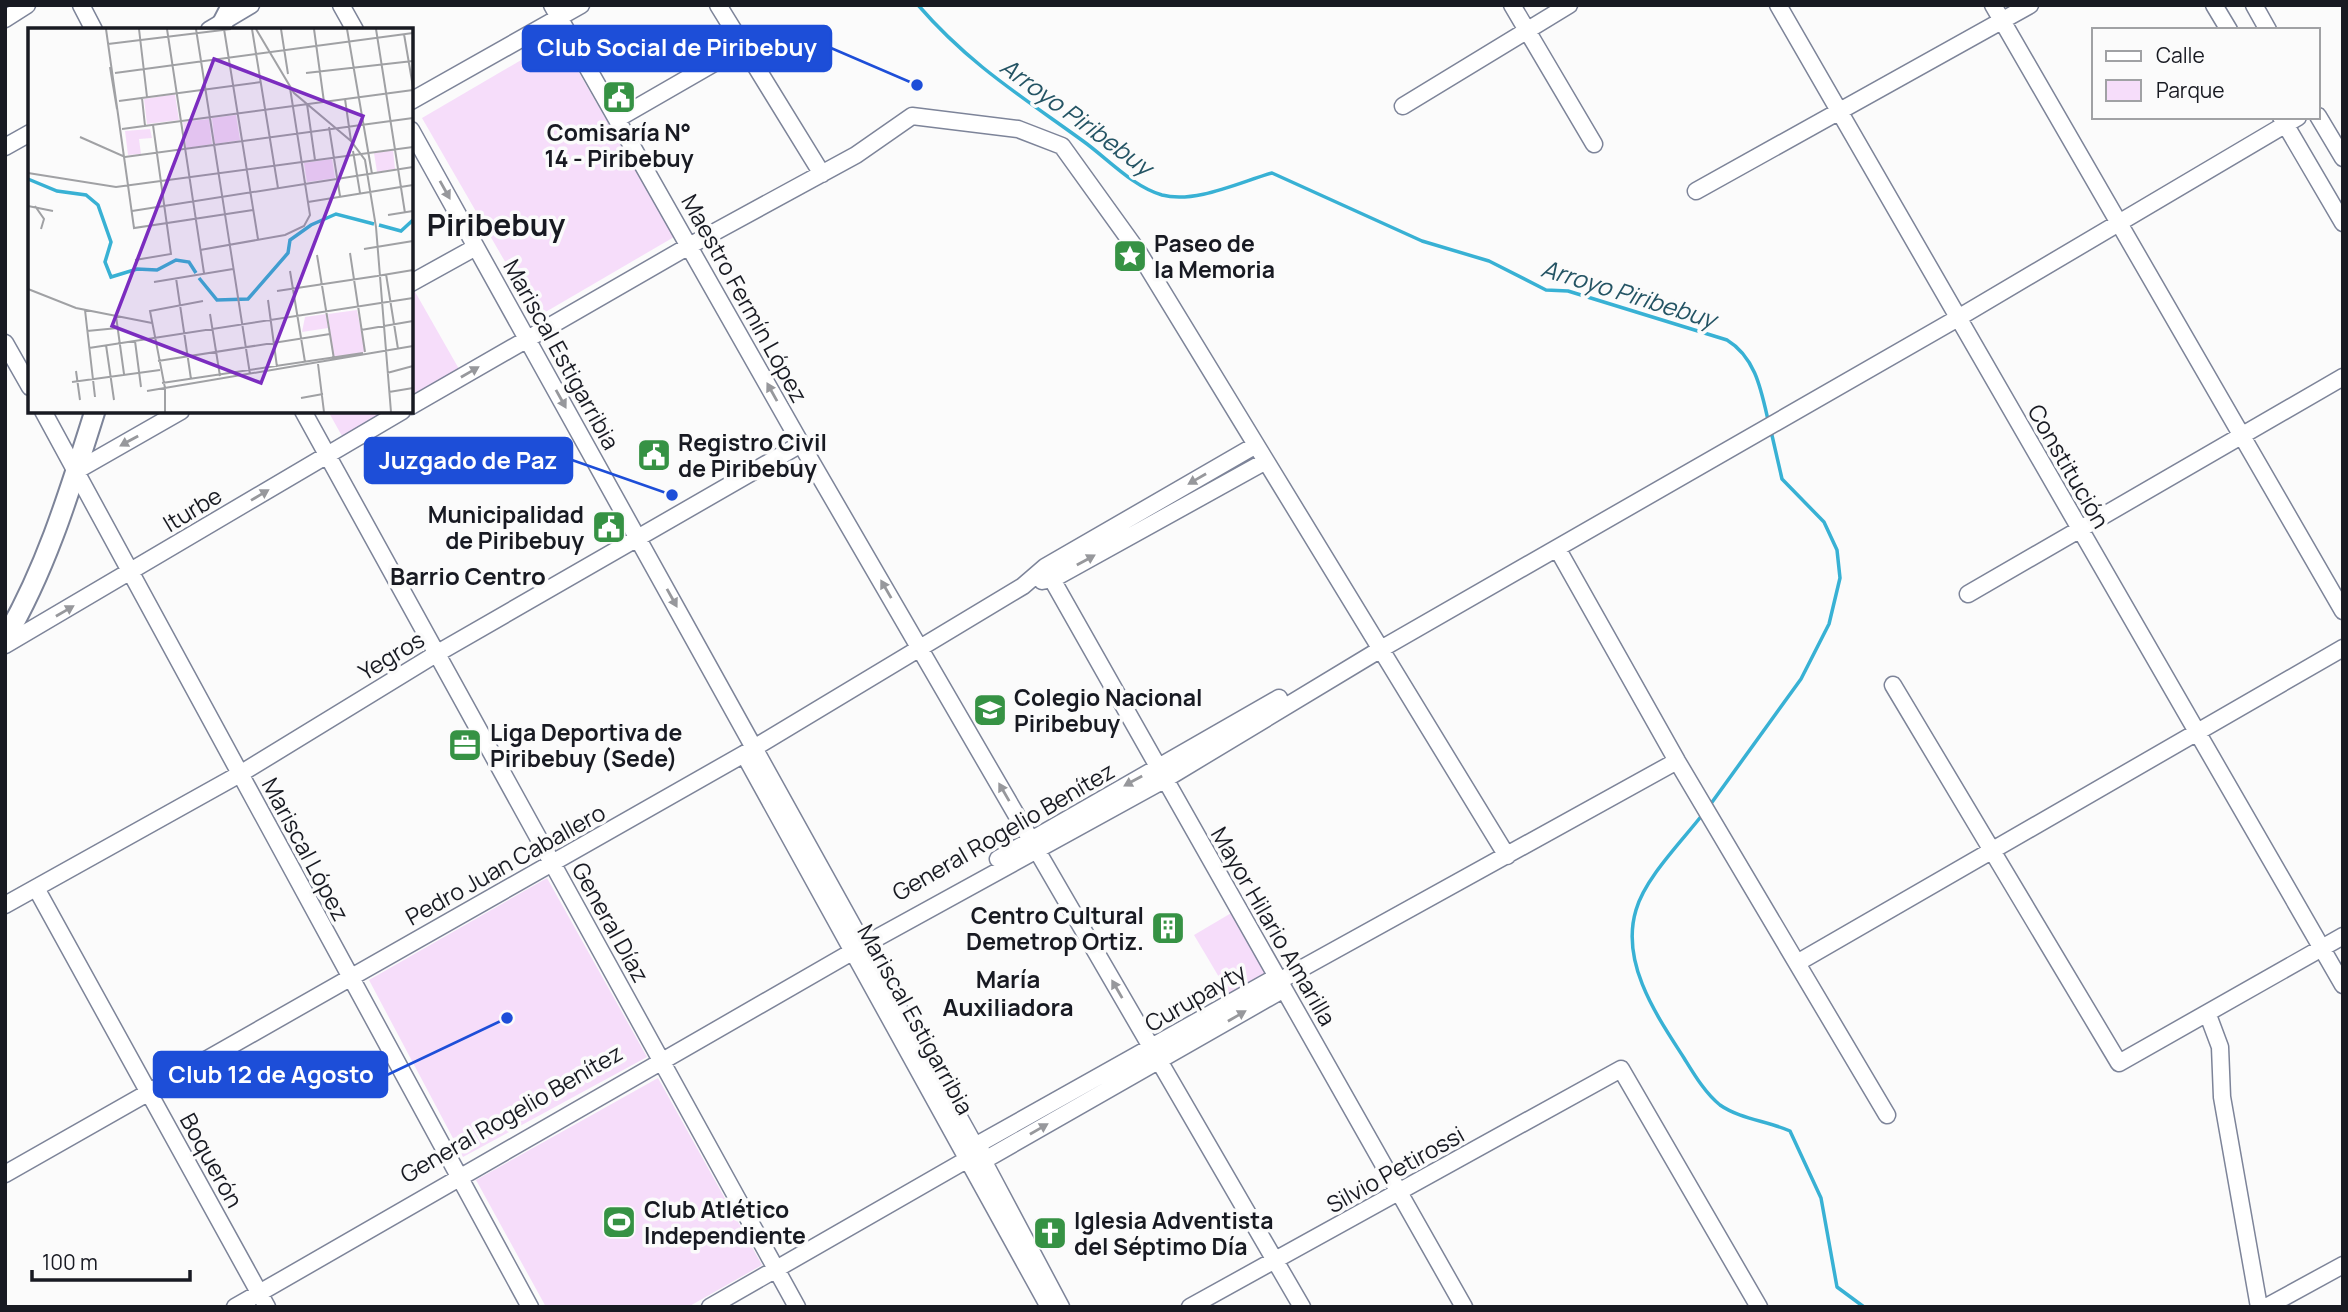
<svg xmlns="http://www.w3.org/2000/svg" width="2348" height="1312" viewBox="0 0 2348 1312" font-family="Manrope,sans-serif">
<rect width="100%" height="100%" fill="#fbfbfb"/>
<path fill="#f6ddfa" d="M559,38L674,237L537,317L422,118Z
M414,290L459,369L411,396V292Z
M328,411H385L342,436Z
M547,878L647,1057L463,1157L369,980Z
M1233,912L1271,977L1232,999L1194,935Z
M658,1078L762,1265L688,1307H546L476,1180Z"/>
<g fill="none" stroke-linecap="round" stroke-linejoin="round">
<path stroke="#38b1d4" stroke-width="3.5" d="M918,5C969,64 1021,96 1083,141C1108,159 1132,186 1162,195C1195,204 1240,182 1272,173L1422,241L1489,261L1546,290L1568,291L1727,340C1755,357 1761,389 1768,420
M1710,805L1801,679L1829,624L1840,578L1837,550L1824,522L1782,479L1771,431
M1703,814C1682,841 1645,878 1636,910C1620,963 1657,1016 1684,1058C1694,1074 1705,1093 1720,1105C1740,1119 1768,1121 1790,1131L1821,1198L1837,1287L1864,1307"/>
<g stroke="#7d8499" stroke-width="19">
<path id="minor" d="M81,5L94,30
M341,5L355,30
M552,5L801,444L1302,1307
M718,5L822,174
M1512,5L1594,144
M1778,5L2343,985
M1993,5L2343,611
M2214,5L2229,30
M2254,5L2268,30
M5,19L27,5
M209,30L251,5
M411,101L581,5
M1403,106L1569,5
M2318,116L2343,158
M2281,117L2343,223
M617,119L742,47
M411,130L985,1164L1061,1307
M5,147L30,133
M1696,191L2030,5
M411,283L476,247
M5,343L30,387
M411,406L689,246L856,155L912,116L1018,129L1062,146L1139,253L1507,856
M43,411L530,1307
M303,411L797,1307
M76,471L181,411
M1557,548L1677,761L1887,1115
M1045,567L1464,1307
M1042,581L1053,579L1266,461
M1968,594L2343,377
M5,645L402,411
M1893,685L2119,1063L2343,936
M744,754L1049,1307
M998,859L1279,698
M36,888L267,1307
M5,905L240,774L436,654L801,444
M1797,963L2343,648
M2208,1015L2220,1047L2222,1097L2259,1307
M979,1153L990,1157L1277,993L1279,981
M5,1174L744,754L1023,586L1045,567L1256,445
M235,1307L864,945L1164,780L1381,649L1958,318L2298,117
M710,1307L968,1159L979,1153L982,1142L1269,981H1279L1677,761
M1190,1307L1621,1069L1759,1307
M2266,1307L2343,1265"/>
</g>
<g stroke="#7d8499" stroke-width="23">
<path id="major" d="M219,30L232,5
M5,639C47,567 70,490 95,411"/>
</g>
<use href="#minor" stroke="#fff" stroke-width="16"/>
<use href="#major" stroke="#fff" stroke-width="19"/>
</g>
<defs><path id="oneway-solid" d="M-6-.8H1V-3.2L6.5 0L1 3.2V.8H-6Z" transform="scale(1.75)"/></defs>
<g fill="#97989c">
<use href="#oneway-solid" transform="translate(445 190) rotate(61)"/>
<use href="#oneway-solid" transform="translate(470 372) rotate(-30)"/>
<use href="#oneway-solid" transform="translate(772 392) rotate(-119)"/>
<use href="#oneway-solid" transform="translate(561 399) rotate(61)"/>
<use href="#oneway-solid" transform="translate(129 441) rotate(151)"/>
<use href="#oneway-solid" transform="translate(1197 479) rotate(150)"/>
<use href="#oneway-solid" transform="translate(260 495) rotate(-31)"/>
<use href="#oneway-solid" transform="translate(1086 560) rotate(-29)"/>
<use href="#oneway-solid" transform="translate(886 589) rotate(-120)"/>
<use href="#oneway-solid" transform="translate(672 598) rotate(61)"/>
<use href="#oneway-solid" transform="translate(65 611) rotate(-30)"/>
<use href="#oneway-solid" transform="translate(1133 781) rotate(151)"/>
<use href="#oneway-solid" transform="translate(1004 792) rotate(-120)"/>
<use href="#oneway-solid" transform="translate(1117 989) rotate(-120)"/>
<use href="#oneway-solid" transform="translate(1237 1016) rotate(-30)"/>
<use href="#oneway-solid" transform="translate(1039 1129) rotate(-30)"/>
</g>
<defs>
<g id="civic-square" transform="scale(1.75)"><rect x="-9" y="-9" width="18" height="18" rx="4" fill="#369244" stroke="#fbfbfb"/><path d="M-.6-6.5H3V-4.5H.6V-3L4-1V1h2V6H-6V1h2V-1L-.6-3ZM-1.2 2.5V6h2.4V2.5Z" fill="#fff"/></g>
<g id="sight-square" transform="scale(1.75)"><rect x="-9" y="-9" width="18" height="18" rx="4" fill="#369244" stroke="#fbfbfb"/><path d="M0-6L1.8-2.2L6-1.7L2.9 1.2L3.7 5.4L0 3.3L-3.7 5.4L-2.9 1.2L-6-1.7L-1.8-2.2Z" fill="#fff"/></g>
<g id="school-square" transform="scale(1.75)"><rect x="-9" y="-9" width="18" height="18" rx="4" fill="#369244" stroke="#fbfbfb"/><path d="M0-5L7-2L0 1L-7-2ZM-4 1L0 2.5L4 1V4Q0 6-4 4Z" fill="#fff"/></g>
<g id="office-square" transform="scale(1.75)"><rect x="-9" y="-9" width="18" height="18" rx="4" fill="#369244" stroke="#fbfbfb"/><path d="M-6-3h4V-5.5h4V-3h4V5H-6ZM-1-4.5V-3h2v-1.5ZM-6 0V1H6V0Z" fill="#fff"/></g>
<g id="building-square" transform="scale(1.75)"><rect x="-9" y="-9" width="18" height="18" rx="4" fill="#369244" stroke="#fbfbfb"/><path d="M-4-6H4V6H1V3H-1V6H-4ZM-2.5-4.3h1.7v1.8h-1.7ZM.8-4.3h1.7v1.8H.8ZM-2.5-1h1.7V.8h-1.7ZM.8-1h1.7V.8H.8Z" fill="#fff"/></g>
<g id="stadium-square" transform="scale(1.75)"><rect x="-9" y="-9" width="18" height="18" rx="4" fill="#369244" stroke="#fbfbfb"/><path d="M0-5a6.5 5 0 1 0 0 10a6.5 5 0 1 0 0-10ZM-3.5-1.8h7v3.6h-7Z" fill="#fff"/></g>
<g id="church-square" transform="scale(1.75)"><rect x="-9" y="-9" width="18" height="18" rx="4" fill="#369244" stroke="#fbfbfb"/><path d="M-1.2-6h2.4v3.5h3.3v2.4h-3.3V6h-2.4V-.1h-3.3v-2.4h3.3Z" fill="#fff"/></g>
</defs>
<g fill-rule="evenodd">
<use href="#civic-square" x="619" y="97"/>
<use href="#sight-square" x="1130" y="256"/>
<use href="#civic-square" x="654" y="455"/>
<use href="#civic-square" x="609" y="527"/>
<use href="#school-square" x="990" y="710"/>
<use href="#office-square" x="465" y="745"/>
<use href="#building-square" x="1168" y="928"/>
<use href="#stadium-square" x="619" y="1222"/>
<use href="#church-square" x="1050" y="1233"/>
</g>
<g text-anchor="middle" dominant-baseline="central" stroke-width="7" stroke-linejoin="round" paint-order="stroke">
<g font-size="23" font-weight="bold" fill="#181a22" stroke="#fbfbfb" text-anchor="start">
<text x="619" y="132" text-anchor="middle">Comisaría N°<tspan x="619" dy="26">14 - Piribebuy</tspan></text>
<text x="1154" y="243">Paseo de<tspan x="1154" dy="26">la Memoria</tspan></text>
<text x="678" y="442">Registro Civil<tspan x="678" dy="26">de Piribebuy</tspan></text>
<text x="584" y="514" text-anchor="end">Municipalidad<tspan x="584" dy="26">de Piribebuy</tspan></text>
<text x="1014" y="697">Colegio Nacional<tspan x="1014" dy="26">Piribebuy</tspan></text>
<text x="490" y="732">Liga Deportiva de<tspan x="490" dy="26">Piribebuy (Sede)</tspan></text>
<text x="1144" y="915" text-anchor="end">Centro Cultural<tspan x="1144" dy="26">Demetrop Ortiz.</tspan></text>
<text x="644" y="1209">Club Atlético<tspan x="644" dy="26">Independiente</tspan></text>
<text x="1074" y="1220">Iglesia Adventista<tspan x="1074" dy="26">del Séptimo Día</tspan></text>
</g>
<g font-size="23" fill="#181a22" stroke="#fbfbfb">
<text transform="translate(745 298) rotate(61)">Maestro Fermín López</text>
<text transform="translate(562 354) rotate(61)">Mariscal Estigarribia</text>
<text transform="translate(2069 466) rotate(60)">Constitución</text>
<text transform="translate(192 509) rotate(-31)">Iturbe</text>
<text transform="translate(391 655) rotate(-31)">Yegros</text>
<text transform="translate(1003 831) rotate(-30)">General Rogelio Benítez</text>
<text transform="translate(306 849) rotate(62)">Mariscal López</text>
<text transform="translate(505 864) rotate(-29)">Pedro Juan Caballero</text>
<text transform="translate(611 922) rotate(61)">General Díaz</text>
<text transform="translate(1274 926) rotate(60)">Mayor Hilario Amarilla</text>
<text transform="translate(1195 997) rotate(-30)">Curupayty</text>
<text transform="translate(916 1019) rotate(61)">Mariscal Estigarribia</text>
<text transform="translate(511 1113) rotate(-30)">General Rogelio Benítez</text>
<text transform="translate(212 1160) rotate(61)">Boquerón</text>
<text transform="translate(1395 1169) rotate(-29)">Silvio Petirossi</text>
</g>
<g font-size="24" font-style="italic" fill="#245464" stroke="#fbfbfb">
<text transform="translate(1077 116) rotate(36)">Arroyo Piribebuy</text>
<text transform="translate(1629 293) rotate(17)">Arroyo Piribebuy</text>
</g>
<g font-size="24" font-weight="bold" fill="#181a22" stroke="#fbfbfb">
<text x="468" y="575">Barrio Centro</text>
<text x="1008" y="978">María<tspan x="1008" dy="28">Auxiliadora</tspan></text>
</g>
<g font-size="30" font-weight="bold" fill="#181a22" stroke="#fbfbfb">
<text x="496" y="224">Piribebuy</text>
</g>
</g>
<g transform="translate(28 28)">
<rect width="385" height="385" fill="#fbfbfb"/>
<path d="M147,66L151,92L119,96L116,71ZM208,87L212,112L187,116L184,90ZM181,91L184,116L158,120L155,94ZM122,101L124,110L111,111L113,126L100,127L97,103ZM365,122L367,141L349,144L346,125ZM304,131L307,150L279,154L276,135ZM329,282L337,324L305,329L300,286ZM298,286L300,300L274,304L277,289Z" fill="#f6ddfa"/>
<path fill="none" stroke="#38b1d4" stroke-width="3.5" d="M0,151L29,163L58,167L70,177L83,214L77,234L83,249L109,241L129,242L148,232L161,234L168,245M351,197L373,203L385,192M171,250L189,272L220,271L260,225L262,212L283,197L308,186L346,196"/>
<path fill="none" stroke="#a0a1a4" stroke-width="2" d="M78,1L106,200L225,182M111,1L119,69M139,1L176,245M168,1L222,346M196,1L230,211M224,1L250,160M228,1L266,65L323,113L337,132L348,199L363,384M253,1L260,46M286,1L296,74M319,1L344,146M348,1L377,185M376,6L385,59M80,16L203,1M82,39L89,81M87,45L385,5M278,45L385,33M114,70L117,98M317,71L323,113M91,73L233,54M279,76L287,132M301,99L312,168M94,101L385,62M52,109L97,129L385,90M325,123L332,165M0,145L88,159L385,119M280,174L385,157M0,178L25,183M7,178L16,191L13,201M104,183L385,139M360,187L385,183M336,221L385,213M172,222L257,207L276,198L282,187L262,60M322,225L337,324M289,227L306,331M107,232L143,226L125,97M262,243L277,334M358,246L370,321M349,248L385,242M148,250L163,351M126,254L205,241M0,261L48,280L124,295M249,263L349,248M240,272L249,339M57,282L67,369M182,286L192,348M88,288L96,346M333,302L385,293M59,303L90,300M107,313L113,359M78,317L86,372M61,320L385,270M130,333L302,306M290,336L296,384M48,343L52,372M359,345L385,338M44,354L132,342M134,355L335,325M119,363L385,318M361,364L385,360M273,370L295,366M137,384V360L122,283L175,273"/>
<path fill="#7b2cbf" fill-opacity="0.15" stroke="#7b2cbf" stroke-width="3.5" d="M186,31L335,88L233,355L84,298Z"/>
<rect width="385" height="385" fill="none" stroke="#181a22" stroke-width="3.5"/>
</g>
<path fill="none" stroke="#1d4ed8" stroke-width="2.5" d="M917 85L831 48M672 495L572 460M507 1018L387 1075"/>
<g fill="#1d4ed8" stroke="#fbfbfb" stroke-width="2.5">
<circle cx="917" cy="85" r="7"/>
<circle cx="672" cy="495" r="7"/>
<circle cx="507" cy="1018" r="7"/>
</g>
<g fill="#1d4ed8" stroke="#1d4ed8" stroke-width="2.5">
<rect x="523" y="26" width="308" height="45" rx="7"/>
<rect x="365" y="438" width="207" height="45" rx="7"/>
<rect x="154" y="1052" width="233" height="45" rx="7"/>
</g>
<g font-size="24" text-anchor="middle" font-weight="bold" fill="#fff">
<text x="677" y="56">Club Social de Piribebuy</text>
<text x="468" y="469">Juzgado de Paz</text>
<text x="271" y="1083">Club 12 de Agosto</text>
</g>
<rect width="2348" height="1312" fill="none" stroke="#181a22" stroke-width="14"/>
<rect x="2092" y="28" width="228" height="91" fill="#fbfbfb" stroke="#a0a1a4" stroke-width="2"/>
<rect x="2106" y="51" width="35" height="10" fill="#ffffff" stroke="#a0a1a4" stroke-width="2"/>
<text x="2156" y="63" font-size="21" fill="#181a22">Calle</text>
<rect x="2106" y="80" width="35" height="21" fill="#f6ddfa" stroke="#a0a1a4" stroke-width="2"/>
<text x="2156" y="98" font-size="21" fill="#181a22">Parque</text>
<path d="M32 1270v10h158v-10" fill="none" stroke="#181a22" stroke-width="3.5"/>
<text x="42" y="1270" font-size="21" fill="#181a22" stroke="#fbfbfb" stroke-width="5" paint-order="stroke">100 m</text>
</svg>
